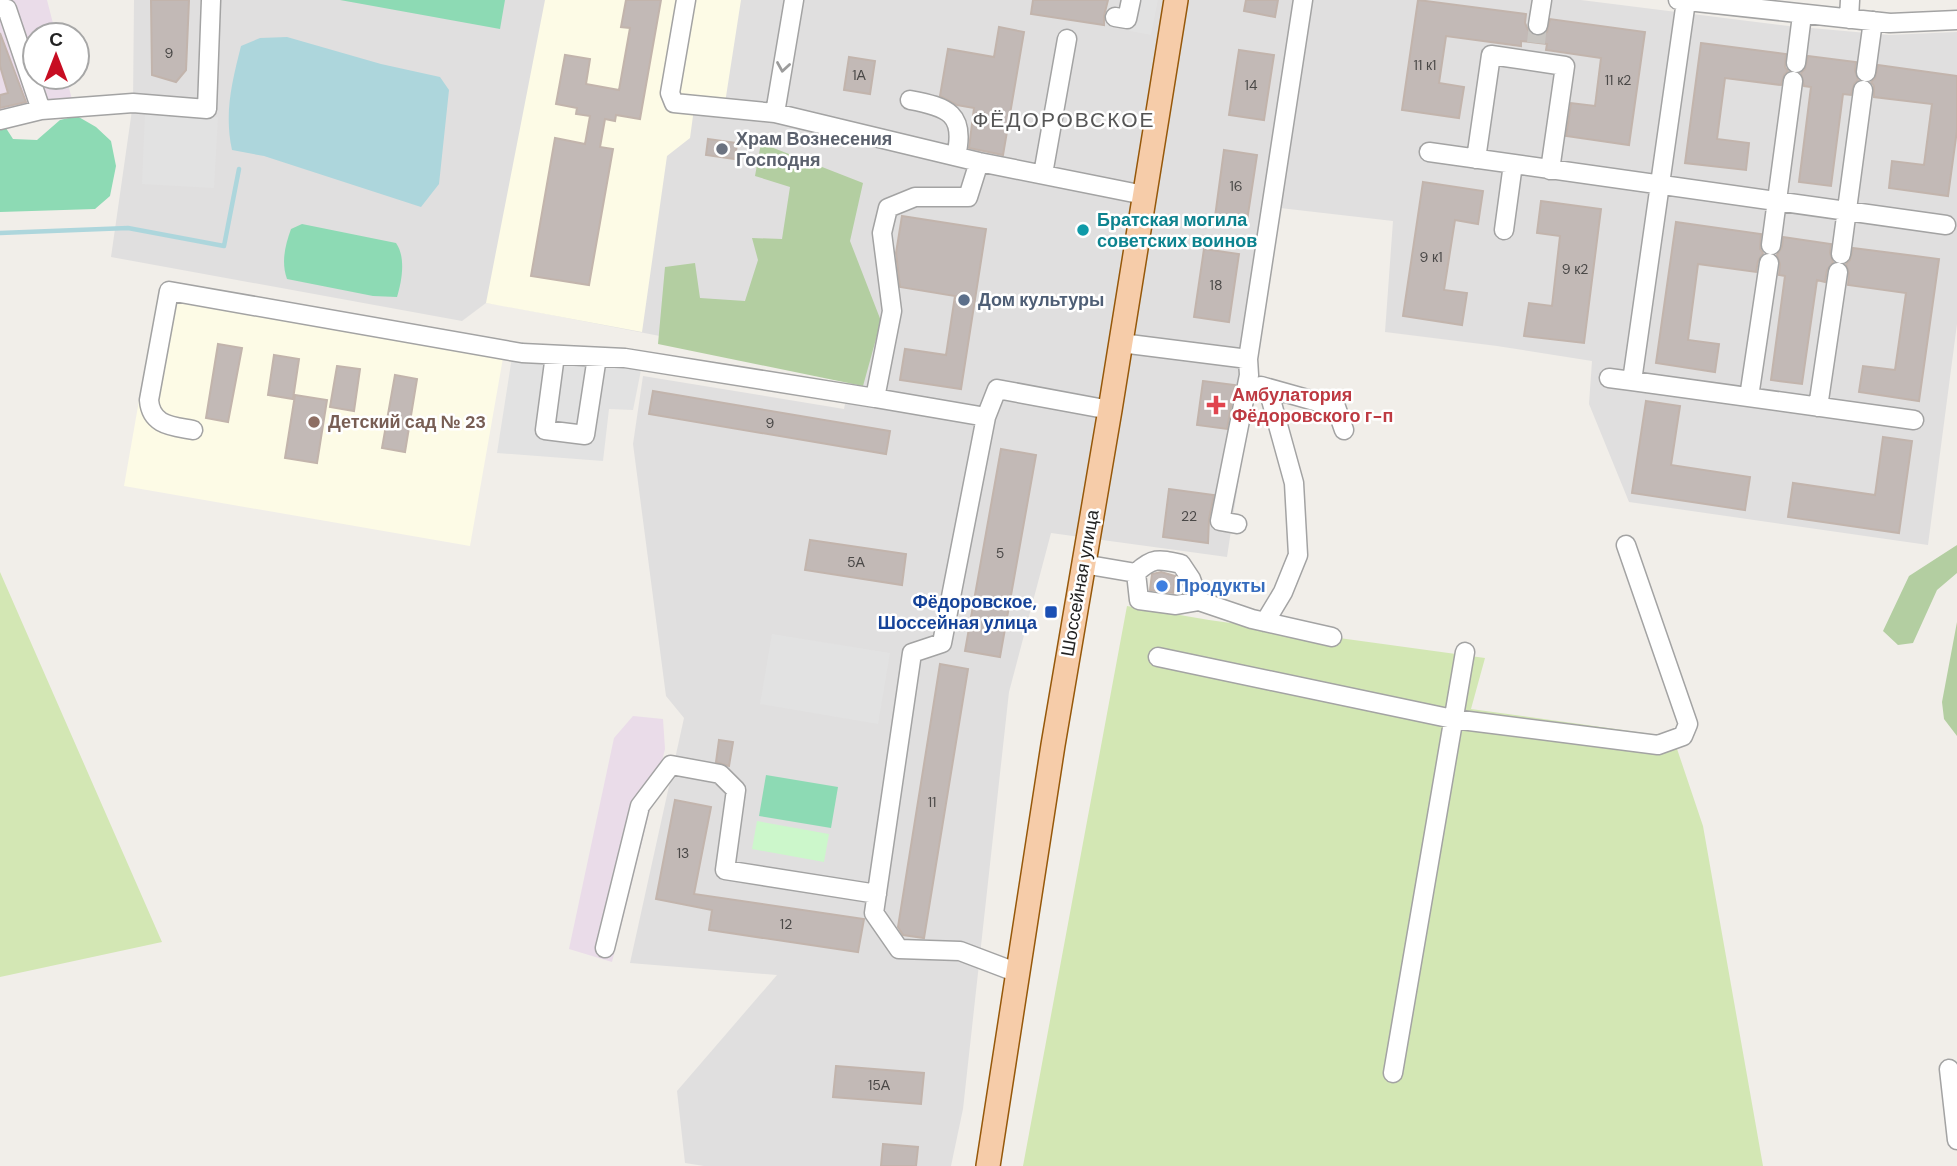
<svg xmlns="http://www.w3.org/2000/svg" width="1957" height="1166" viewBox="0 0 1957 1166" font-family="'DM Sans',sans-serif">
<rect width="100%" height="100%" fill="#f1eee9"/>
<path fill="#e0dfdf" d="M134,0H1581L1789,26L1889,35L1957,32V324L1928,545L1629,502L1589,404L1592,361L1497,346L1385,332L1393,221L1280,208L1227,557L1051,533L1009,692L963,1109L951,1166H704L685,1163L677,1091L777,975L630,963L684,718L666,696L633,444L643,376L844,409L851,373L500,305L486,303L462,321L111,257L133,103Z"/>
<path fill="#eadce9" d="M12,0H47L56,35H35V77H66L73,103L0,116V3Z
M633,716L663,719L665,749L612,962L569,949L614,738Z"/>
<path fill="#fdfbe6" d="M545,0H741L725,103L695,101L690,138L667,156L642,332L486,303Z
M157,298L503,358L470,546L124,486Z"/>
<path fill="#d3e7b4" d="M0,572L162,942L0,977Z
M1127,606L1209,620L1485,658L1471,709L1673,737L1703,826L1763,1166H1023Z"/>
<path fill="#b3cea1" d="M761,143L863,183L850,241L881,321L863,386L658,344L665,267L695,263L700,298L745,301L758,260L752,238L782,239L790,187L755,176Z
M1957,545V573L1937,590L1913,643L1898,645L1883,631L1909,576Z
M1957,622V736L1944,719L1942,702Z"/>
<path fill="#ccf7cb" d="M757,821L829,834L824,862L752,849Z"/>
<path fill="#8ddab4" d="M340,0H505L500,29Z
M77,116L96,127L111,141L116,166L110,196L95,209L0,212V125H4L13,139L37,140L60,120Z
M302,224L396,243C406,257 402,281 397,297L373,296L287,279C281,262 285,246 291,229Z
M766,775L838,787L831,828L759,816Z"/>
<path fill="#e2e2e2" d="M1134,0H1158L1151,35L1129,31Z
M145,113L218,117L214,188L142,184Z
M512,357L642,365L633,410L609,409L603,461L497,453Z
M772,634L890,653L878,724L760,704Z"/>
<path fill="#add6dc" d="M287,37L381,64L440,77L449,90L439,184L421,207L264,156L232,150C224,113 232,82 241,46L260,38Z"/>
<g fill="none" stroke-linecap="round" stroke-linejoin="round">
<path stroke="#add6dc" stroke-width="4.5" d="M0,233L128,228L224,246L239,169"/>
</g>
<path fill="#c2b9b6" stroke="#c2b4ac" stroke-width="2" d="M151,0H189L186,70L176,82L152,75Z
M626,0H661L640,119L616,115L615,121L605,119L600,147L613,149L589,285L531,276L555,138L585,144L590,116L576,114L577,108L556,104L565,55L590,59L586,84L619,90L630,28L621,27Z
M1033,0H1108L1104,16V25L1031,14Z
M1246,0H1278L1275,17L1244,11Z
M1418,0L1526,14L1525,23L1528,30L1537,36L1547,32L1550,19L1645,32L1629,145L1566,136L1571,103L1595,106L1601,58L1546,50L1547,44L1521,41V46L1446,36L1439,83L1464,87L1459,118L1402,110Z
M999,27L1024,32L1003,155L969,148L974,108L957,105L940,96L948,49L994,57Z
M0,33L26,102L0,108V95L8,93L0,66Z
M1701,43L1786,54L1785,67L1788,71L1784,75L1781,85L1725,78L1717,139L1749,143L1746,170L1685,163Z
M1239,50L1274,55L1264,120L1229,115Z
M1808,56L1856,62L1855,71L1858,80L1854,84L1851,95L1843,94L1831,186L1799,182L1811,87L1804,86L1801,73L1805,69Z
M849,57L875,61L870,94L844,90Z
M1878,65L1957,76V130L1948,196L1889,188L1892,161L1924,165L1932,104L1874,97V86L1871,82L1875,78Z
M708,139L737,143L735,159L706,155Z
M1224,150L1257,155L1247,221L1215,217Z
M1423,182L1483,191L1478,224L1455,220L1444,290L1467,293L1462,325L1403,316Z
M1541,201L1601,209L1584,343L1524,336L1529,303L1552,306L1560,236L1537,233Z
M902,216L986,229L961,389L900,380L905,349L946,355L955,296L900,287L896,253Z
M1676,222L1761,234L1760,249L1763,253L1758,261L1756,272L1698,264L1688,340L1719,344L1715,372L1656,363Z
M1783,237L1831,244L1830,253L1833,262L1827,270L1825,282L1817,280L1802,384L1771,380L1785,276L1779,275L1780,264L1777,255L1782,247Z
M1853,248L1939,259L1919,401L1859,392L1863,366L1895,370L1906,293L1848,285L1849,273L1846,264L1850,260Z
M1204,249L1239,254L1229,322L1194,317Z
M218,344L242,348L228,422L206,418Z
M274,355L299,359L293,399L268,395Z
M337,366L360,369L354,411L330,407Z
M395,375L417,379L405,452L382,448Z
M1203,381L1235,385L1227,429L1197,425Z
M653,391L890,431L886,454L649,414Z
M295,395L327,400L317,463L285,458Z
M1646,401L1680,406L1671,465L1750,477L1745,510L1632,493Z
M1883,437L1912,441L1899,533L1788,517L1793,483L1875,495Z
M1001,449L1036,455L1000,657L965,651Z
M1169,489L1214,495L1209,519L1208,543L1163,537Z
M810,540L906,554L902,585L805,570Z
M1161,572L1175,576L1173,593L1150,590L1152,574Z
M940,664L968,669L924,938L903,935L898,927Z
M719,740L733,742L729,766L716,762Z
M675,800L711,807L694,894L864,919L858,952L709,930L712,910L656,899Z
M836,1066L924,1073L921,1104L833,1097Z
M883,1144L918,1147L916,1166H881Z"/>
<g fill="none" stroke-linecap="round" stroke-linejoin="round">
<path stroke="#c8c5c1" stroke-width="18" stroke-dasharray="18 9" stroke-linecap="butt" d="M1536,43L1538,25"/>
<g stroke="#a3a3a3" stroke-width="21">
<path id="minor" d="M686,0L670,93L674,103L775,113
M794,0L775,113L979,162L1144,195
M1678,0L1890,23L1957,20
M1686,1L1632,381L1914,420
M0,8L7,9L41,110
M1115,17L1127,19L1131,0
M1849,19L1850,0
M1538,25L1542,0
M1796,63L1802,15
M1866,72L1873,21
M910,100C948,107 966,114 956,156
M0,120L41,110L133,103L207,109L211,0
M1429,152L1946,225
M1476,159L1491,55L1565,66L1550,170
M979,162L968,197H915L888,208L882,233L892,311L875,398L986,417L997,389L1110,410
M1043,174L1067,39
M1504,230L1513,164
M1771,245L1793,81
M1841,254L1863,90
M1121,343L1248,359
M555,355L545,430L585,435L597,357
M1609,378L1632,381
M1261,386L1336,407L1344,430
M1749,397L1769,263
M1818,407L1838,272
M986,417L942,643L912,653L874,913L899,949L960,951L1018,973
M193,430C173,426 151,426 149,400L169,291L522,353L625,358L875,398
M1237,524L1220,521L1249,375L1248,359L1303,0
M1083,564L1136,573L1139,600L1176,605L1199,601L1252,619L1332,637
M1136,573C1153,557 1159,559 1181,564L1191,579L1199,601
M1265,622L1283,592L1298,555L1294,483L1268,389
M1158,657L1453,719L1658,745L1683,736L1688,724L1626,545
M605,948L640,806L671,765L720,774L736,790L725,870L877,894
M1949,1069L1957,1140
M1393,1073L1465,652"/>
</g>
<g stroke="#96580a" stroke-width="26">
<path id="major" d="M988,1166L1053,745L1110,410L1176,0"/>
</g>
<use href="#minor" stroke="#fff" stroke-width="18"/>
<use href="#major" stroke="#f6cca9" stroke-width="23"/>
</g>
<defs><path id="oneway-chevron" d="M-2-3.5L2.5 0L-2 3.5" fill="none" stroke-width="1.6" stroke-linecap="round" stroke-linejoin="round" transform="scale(1.75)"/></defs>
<use stroke="#9c9c9c" href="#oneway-chevron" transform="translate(783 67) rotate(99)"/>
<circle fill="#6b7280" stroke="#fff" stroke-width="2.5" cx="722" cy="149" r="7"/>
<circle fill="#0f9aa8" stroke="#fff" stroke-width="2.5" cx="1083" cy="230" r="7"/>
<circle fill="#5c6f8a" stroke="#fff" stroke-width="2.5" cx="964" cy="300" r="7"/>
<path fill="#e0444e" stroke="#fff" stroke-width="2.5" d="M1212.5 394.5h7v7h7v7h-7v7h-7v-7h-7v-7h7z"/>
<circle fill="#8d6e63" stroke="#fff" stroke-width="2.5" cx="314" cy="422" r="7"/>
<circle fill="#3f7fe0" stroke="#fff" stroke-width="2.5" cx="1162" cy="586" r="7"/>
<rect fill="#1a4fb4" stroke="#fff" stroke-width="2.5" x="1044" y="605" width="14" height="14" rx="3.5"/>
<g text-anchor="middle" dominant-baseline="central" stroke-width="5" stroke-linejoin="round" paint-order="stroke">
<g font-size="14" fill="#4a4847">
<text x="169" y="53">9</text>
<text x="1425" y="65">11 к1</text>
<text x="859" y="75">1А</text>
<text x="1618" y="80">11 к2</text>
<text x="1251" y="85">14</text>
<text x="1236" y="186">16</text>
<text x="1431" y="257">9 к1</text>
<text x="1575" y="269">9 к2</text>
<text x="1216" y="285">18</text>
<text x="770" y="423">9</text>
<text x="1189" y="516">22</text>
<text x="1000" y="553">5</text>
<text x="856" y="562">5А</text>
<text x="932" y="802">11</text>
<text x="683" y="853">13</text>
<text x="786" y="924">12</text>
<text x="879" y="1085">15А</text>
</g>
<g font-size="18" font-weight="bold" fill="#5b616d" stroke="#fff" text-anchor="start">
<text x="736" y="139">Храм Вознесения<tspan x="736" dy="21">Господня</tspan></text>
</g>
<g font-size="18" font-weight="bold" fill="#0d838f" stroke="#fff" text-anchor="start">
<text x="1097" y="220">Братская могила<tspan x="1097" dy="21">советских воинов</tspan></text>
</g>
<g font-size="18" font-weight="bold" fill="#4e5e75" stroke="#fff" text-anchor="start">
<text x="978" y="300">Дом культуры</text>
</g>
<g font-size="18" font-weight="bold" fill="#be3a42" stroke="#fff" text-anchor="start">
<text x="1232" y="395">Амбулатория<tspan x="1232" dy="21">Фёдоровского г-п</tspan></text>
</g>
<g font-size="18" font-weight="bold" fill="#785e54" stroke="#fff" text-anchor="start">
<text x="328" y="422">Детский сад № 23</text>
</g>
<g font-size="18" fill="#222" stroke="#fff">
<text transform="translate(1080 583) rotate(-80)">Шоссейная улица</text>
</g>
<g font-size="18" font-weight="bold" fill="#366cbe" stroke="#fff" text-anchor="start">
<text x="1176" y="586">Продукты</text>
</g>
<g font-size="18" font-weight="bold" fill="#164399" stroke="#fff" text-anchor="end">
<text x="1037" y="602">Фёдоровское,<tspan x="1037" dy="21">Шоссейная улица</tspan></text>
</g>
<g font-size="21" letter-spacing="2" fill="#555" stroke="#fff">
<text x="1064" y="120">ФЁДОРОВСКОЕ</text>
</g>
</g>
<g transform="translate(56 56)"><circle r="33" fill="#ffffff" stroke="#a7a7a7" stroke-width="2"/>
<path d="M0-5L12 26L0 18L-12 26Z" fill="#c70d22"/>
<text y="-10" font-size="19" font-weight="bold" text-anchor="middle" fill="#222222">С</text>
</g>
</svg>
